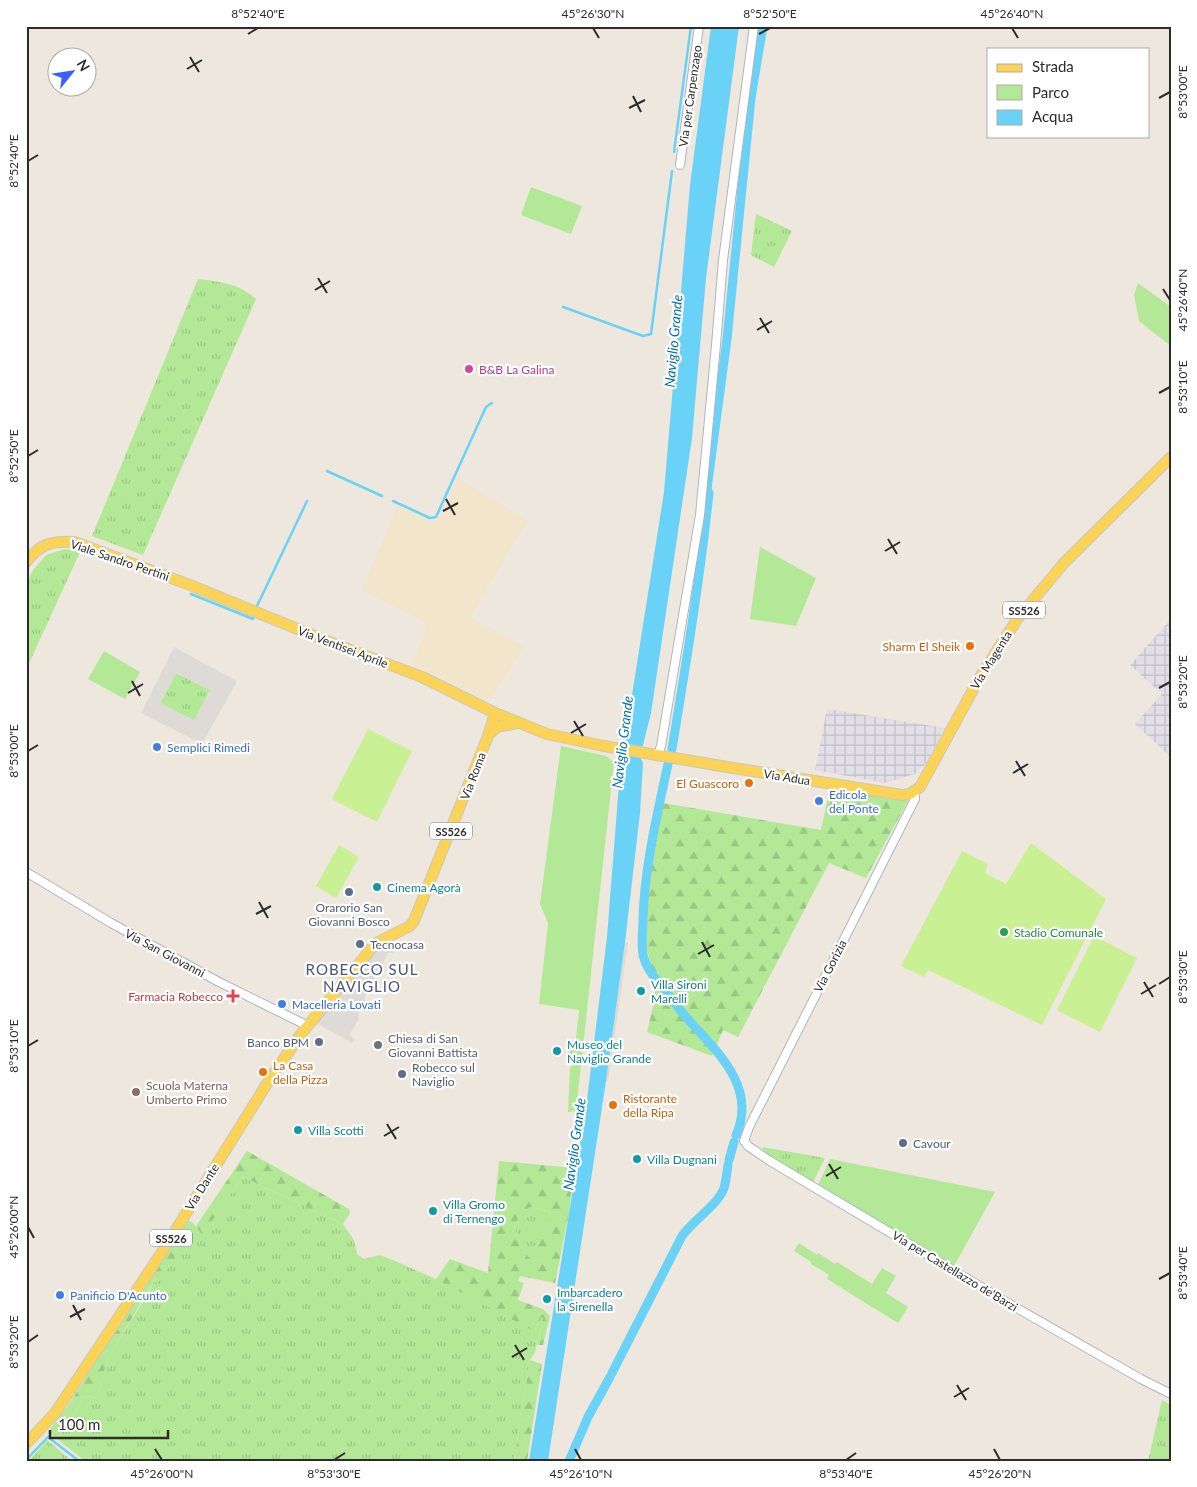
<svg xmlns="http://www.w3.org/2000/svg" width="1197" height="1487" viewBox="0 0 1197 1487" font-family="Lato,sans-serif">
<defs>
<pattern id="industrial-grid" width="8" height="8" patternUnits="userSpaceOnUse" patternTransform="scale(1.25)"><rect width="8" height="8" fill="#e1dee7"/><path d="M0 4h8M4 0v8" fill="none" stroke="#c1bfc6"/></pattern>
<pattern id="grass-tufts" width="24" height="20" patternUnits="userSpaceOnUse" patternTransform="scale(1.25)"><rect width="24" height="20" fill="#b3e897"/><path d="M3 7l-1-3M5 7V3M7 7l1-3M15 17l-1-3M17 17v-4M19 17l1-3" fill="none" stroke="#9ac782"/></pattern>
<pattern id="forest-firs" width="22" height="20" patternUnits="userSpaceOnUse" patternTransform="scale(1.25)"><rect width="22" height="20" fill="#b3e897"/><path d="M5 1l3.5 6h-7zM16 11l3.5 6h-7z" fill="#9ac782"/></pattern>
</defs>
<rect width="100%" height="100%" fill="#eee7dd"/>
<path fill="url(#industrial-grid)" d="M1171,619V757L1135,724L1162,694L1130,665Z
M827,709L945,728L926,763L915,774L885,783L815,770Z"/>
<path fill="#f1e5cc" d="M458,478L528,520L470,617L524,646L495,693L492,698L488,699L481,700L412,665L427,623L362,590L397,506L431,521H436L444,513Z"/>
<path fill="url(#grass-tufts)" d="M756,214L792,231L774,267L751,255Z
M198,279C221,282 238,283 256,299L143,555L92,536Z
M65,549L80,552L26,670V584L33,570L46,555Z
M176,673L210,690L194,721L160,703Z
M762,1147L825,1158L813,1182L765,1153Z
M243,1177L343,1224L354,1240L357,1254L364,1259L380,1255L395,1261L447,1284L535,1330L542,1316L543,1319L535,1352L530,1360L514,1461H85L48,1432L55,1422L69,1423L84,1396L97,1398L105,1368L114,1348L146,1297L186,1219L193,1223L202,1234Z
M530,1207L550,1212L549,1217L543,1225L536,1262C527,1257 525,1253 521,1244C512,1227 514,1219 530,1207Z
M1162,1400L1171,1405V1461H1148Z
M47,1440L72,1461H29Z"/>
<path fill="url(#forest-firs)" fill-rule="evenodd" d="M830,788L909,799L866,878L829,863L738,1037L723,1030L712,1056L647,1032L655,997V978L641,930L651,854L663,803L821,830Z
M247,1151L349,1209L350,1213L343,1224L243,1177L202,1235L196,1226Z
M499,1161L574,1168L569,1213L555,1283L520,1276L518,1281L524,1283L518,1300L543,1309L550,1316L543,1345H537L543,1319L542,1317L534,1331L436,1279L450,1259L488,1273ZM530,1207L550,1212C549,1219 543,1223 541,1229C537,1239 539,1251 536,1262C527,1257 525,1253 521,1244C512,1227 514,1219 530,1207Z
M182,1227L185,1233L179,1251L160,1281L153,1283L114,1348L105,1368L97,1398L84,1396L69,1423L55,1422L69,1404Z
M530,1360L542,1364L527,1461H514Z"/>
<path fill="#b3e897" d="M531,187L582,206L571,234L521,215Z
M1138,283L1171,307V346L1139,321L1134,295Z
M760,547L816,578L796,626L750,619Z
M104,651L140,672L125,699L88,679Z
M561,746L606,756L614,762L576,1111L568,1112L570,1068L573,1065L574,1059L568,1058L569,1047H575L579,1010L539,1004L548,923L540,904Z
M830,1159L995,1192L954,1266L818,1185Z
M799,1243L817,1255L818,1253L835,1264L837,1262L872,1284L882,1268L896,1276L886,1293L908,1307L898,1323L827,1279L829,1275L811,1264V1262L794,1251Z"/>
<path fill="#c9f092" d="M368,729L412,751L377,822L332,799Z
M1031,843L1106,899L1042,1025L928,970L924,977L901,966L962,851L988,864L985,873L1006,884Z
M339,845L359,857L336,898L316,886Z
M1094,936L1137,958L1100,1032L1057,1010Z"/>
<path fill="#dedad5" fill-rule="evenodd" d="M174,647L237,681L202,744L141,713ZM176,673L210,690L194,720L160,703Z
M389,941L393,943L394,946L393,953H388L364,998L366,1002L361,1009H358L359,1019L349,1035L355,1039L352,1043L317,1023L376,947Z
M625,942L628,943L608,1081H606Z"/>
<path fill="#6ad2f7" d="M711,26H739L706,278L692,438L651,713L640,757L643,763L640,813L625,942L606,1081L548,1461H529L586,1108L607,937L620,771L664,492L690,185Z"/>
<g fill="none" stroke-linecap="round" stroke-linejoin="round">
<path stroke="#6ad2f7" stroke-width="2.5" d="M674,152L691,26
M563,307L643,336L651,334L672,171
M327,471L382,496
M393,501L430,518L436,517L486,407L492,403
M191,594L253,619L254,616
M257,606L307,501
M26,1460L48,1437L79,1461"/>
<path stroke="#6ad2f7" stroke-width="9" d="M672,749C686,664 700,579 709,493L707,489L727,339L751,98L763,26
M668,764C657,815 645,865 643,917C643,929 641,943 643,955C646,969 657,980 665,991C672,999 679,1009 686,1017C715,1050 758,1086 736,1135
M729,1160L734,1142
M612,1373L682,1236C693,1220 718,1205 724,1188C726,1181 727,1172 728,1165
M569,1461L588,1417L610,1377"/>
<g stroke="#b1b4c0" stroke-width="10">
<path id="minor" d="M680,165L699,26
M658,754L661,746L700,515L716,345L723,260L754,26
M915,791V799L749,1127L744,1141L748,1146L770,1161L1008,1303L1141,1379L1171,1394
M26,872L111,923L219,982L308,1026"/>
</g>
<g stroke="#c8c8c8" stroke-width="12">
<path id="major" d="M26,562C41,543 52,541 75,542L190,585L327,641L422,677L495,713L547,734L604,746L727,767L902,795L910,794L920,787L980,677L1018,618L1064,563L1171,457
M488,735L497,727L517,723
M26,1444L55,1413L162,1252L268,1082L301,1034L371,949L378,942L410,926L414,921L488,736L495,713"/>
</g>
<use href="#minor" stroke="#fff" stroke-width="8"/>
<use href="#major" stroke="#fad357" stroke-width="10"/>
</g>
<path fill="none" stroke="#2c2c2c" stroke-width="2" d="M593,28L599,38M1012,28L1018,38M248,34L258,28M759,34L770,28M190,57L199,72M187,69L202,60M633,96L641,112M1159,98L1170,92M629,108L645,100M28,161L38,155M318,278L327,293M1163,289L1170,300M315,290L330,281M760,318L769,333M757,330L772,321M1159,393L1170,387M28,456L38,450M446,499L455,515M443,511L458,503M888,539L897,554M885,551L900,542M132,681L140,696M1159,688L1170,682M128,693L143,684M574,721L583,736M571,733L586,724M28,751L38,745M1016,761L1025,776M1013,773L1028,764M259,902L268,918M256,914L271,906M702,942L710,957M698,954L714,945M1144,982L1153,997M1159,984L1170,977M1141,994L1156,985M28,1046L38,1040M387,1124L396,1139M384,1136L399,1127M829,1164L838,1179M826,1176L841,1167M28,1227L34,1238M1159,1279L1170,1273M73,1305L81,1320M70,1317L85,1309M28,1342L38,1335M515,1345L524,1360M512,1357L527,1348M957,1385L966,1400M954,1397L969,1388M155,1449L162,1460M575,1449L581,1460M994,1449L1000,1460M334,1460L345,1453M846,1460L856,1453"/>
<circle fill="#d1479c" stroke="#fff" stroke-width="2" cx="469" cy="369" r="5"/>
<g fill="#e8710a" stroke="#fff" stroke-width="2">
<circle cx="970" cy="646" r="5"/>
<circle cx="749" cy="783" r="5"/>
<circle cx="263" cy="1072" r="5"/>
<circle cx="613" cy="1105" r="5"/>
</g>
<g fill="#3f7fe0" stroke="#fff" stroke-width="2">
<circle cx="157" cy="747" r="5"/>
<circle cx="819" cy="801" r="5"/>
<circle cx="282" cy="1004" r="5"/>
<circle cx="60" cy="1295" r="5"/>
</g>
<g fill="#0f9aa8" stroke="#fff" stroke-width="2">
<circle cx="377" cy="887" r="5"/>
<circle cx="641" cy="991" r="5"/>
<circle cx="557" cy="1051" r="5"/>
<circle cx="298" cy="1130" r="5"/>
<circle cx="637" cy="1159" r="5"/>
<circle cx="433" cy="1211" r="5"/>
<circle cx="547" cy="1299" r="5"/>
</g>
<g fill="#5c6f8a" stroke="#fff" stroke-width="2">
<circle cx="349" cy="892" r="5"/>
<circle cx="360" cy="944" r="5"/>
<circle cx="319" cy="1042" r="5"/>
<circle cx="402" cy="1074" r="5"/>
<circle cx="903" cy="1143" r="5"/>
</g>
<circle fill="#2e9e5b" stroke="#fff" stroke-width="2" cx="1004" cy="932" r="5"/>
<path fill="#e0444e" stroke="#fff" stroke-width="2" d="M230.5 988.5h5v5h5v5h-5v5h-5v-5h-5v-5h5z"/>
<circle fill="#6b7280" stroke="#fff" stroke-width="2" cx="378" cy="1045" r="5"/>
<circle fill="#8d6e63" stroke="#fff" stroke-width="2" cx="136" cy="1092" r="5"/>
<g text-anchor="middle" dominant-baseline="central" stroke-width="4.5" stroke-linejoin="round" paint-order="stroke">
<g fill="#fff" stroke="#6b6b6b" stroke-width="1">
<rect x="1003" y="601.5" width="42" height="17" rx="4"/>
<rect x="430" y="822.5" width="42" height="17" rx="4"/>
<rect x="150" y="1229.5" width="42" height="17" rx="4"/>
</g>
<g font-size="11" font-weight="bold" fill="#2c2c2c">
<text x="1024" y="610">SS526</text>
<text x="451" y="831">SS526</text>
<text x="171" y="1238">SS526</text>
</g>
<g font-size="12" fill="#2c2c2c" stroke="#fff">
<text transform="translate(690 96) rotate(-82)">Via per Carpenzago</text>
<text transform="translate(120 560) rotate(19)">Viale Sandro Pertini</text>
<text transform="translate(343 647) rotate(21)">Via Ventisei Aprile</text>
<text transform="translate(991 660) rotate(-58)">Via Magenta</text>
<text transform="translate(473 776) rotate(-69)">Via Roma</text>
<text transform="translate(787 777) rotate(9)">Via Adua</text>
<text transform="translate(165 953) rotate(28)">Via San Giovanni</text>
<text transform="translate(830 966) rotate(-63)">Via Gorizia</text>
<text transform="translate(202 1187) rotate(-58)">Via Dante</text>
<text transform="translate(955 1271) rotate(31)">Via per Castellazzo de'Barzi</text>
</g>
<g font-size="12" fill="#b23c85" stroke="#fff" text-anchor="start">
<text x="479" y="369">B&amp;B La Galina</text>
</g>
<g font-size="12" fill="#c56008" stroke="#fff" text-anchor="end">
<text x="960" y="646">Sharm El Sheik</text>
<text x="739" y="783">El Guascoro</text>
<text x="273" y="1065" text-anchor="start">La Casa<tspan x="273" dy="14">della Pizza</tspan></text>
<text x="623" y="1098" text-anchor="start">Ristorante<tspan x="623" dy="14">della Ripa</tspan></text>
</g>
<g font-size="12" fill="#366cbe" stroke="#fff" text-anchor="start">
<text x="167" y="747">Semplici Rimedi</text>
<text x="829" y="794">Edicola<tspan x="829" dy="14">del Ponte</tspan></text>
<text x="292" y="1004">Macelleria Lovati</text>
<text x="70" y="1295">Panificio D'Acunto</text>
</g>
<g font-size="12" fill="#0d838f" stroke="#fff" text-anchor="start">
<text x="387" y="887">Cinema Agorà</text>
<text x="651" y="984">Villa Sironi<tspan x="651" dy="14">Marelli</tspan></text>
<text x="567" y="1044">Museo del<tspan x="567" dy="14">Naviglio Grande</tspan></text>
<text x="308" y="1130">Villa Scotti</text>
<text x="647" y="1159">Villa Dugnani</text>
<text x="443" y="1204">Villa Gromo<tspan x="443" dy="14">di Ternengo</tspan></text>
<text x="557" y="1292">Imbarcadero<tspan x="557" dy="14">la Sirenella</tspan></text>
</g>
<g font-size="12" fill="#4e5e75" stroke="#fff" text-anchor="start">
<text x="349" y="907" text-anchor="middle">Orarorio San<tspan x="349" dy="14">Giovanni Bosco</tspan></text>
<text x="370" y="944">Tecnocasa</text>
<text x="309" y="1042" text-anchor="end">Banco BPM</text>
<text x="412" y="1067">Robecco sul<tspan x="412" dy="14">Naviglio</tspan></text>
<text x="913" y="1143">Cavour</text>
</g>
<g font-size="12" fill="#27864d" stroke="#fff" text-anchor="start">
<text x="1014" y="932">Stadio Comunale</text>
</g>
<g font-size="12" fill="#be3a42" stroke="#fff" text-anchor="end">
<text x="223" y="996">Farmacia Robecco</text>
</g>
<g font-size="12" fill="#5b616d" stroke="#fff" text-anchor="start">
<text x="388" y="1038">Chiesa di San<tspan x="388" dy="14">Giovanni Battista</tspan></text>
</g>
<g font-size="12" fill="#785e54" stroke="#fff" text-anchor="start">
<text x="146" y="1085">Scuola Materna<tspan x="146" dy="14">Umberto Primo</tspan></text>
</g>
<g font-size="14" font-style="italic" fill="#0471a7" stroke="#fff">
<text transform="translate(673 341) rotate(-85)">Naviglio Grande</text>
<text transform="translate(622 742) rotate(-83)">Naviglio Grande</text>
<text transform="translate(574 1144) rotate(-82)">Naviglio Grande</text>
</g>
<g font-size="15" letter-spacing="1" fill="#495380" stroke="#fff">
<text x="362" y="969">ROBECCO SUL<tspan x="362" dy="17">NAVIGLIO</tspan></text>
</g>
</g>
<rect width="1197" height="1487" fill="none" stroke="#ffffff" stroke-width="55"/>
<rect x="987" y="48" width="162" height="90" fill="#ffffff" stroke="#ababab"/>
<rect x="997" y="64" width="25" height="8" fill="#fad357" stroke="#ababab"/>
<text x="1032" y="72" font-size="15" fill="#2c2c2c">Strada</text>
<rect x="997" y="85" width="25" height="15" fill="#b3e897" stroke="#ababab"/>
<text x="1032" y="98" font-size="15" fill="#2c2c2c">Parco</text>
<rect x="997" y="110" width="25" height="15" fill="#6ad2f7" stroke="#ababab"/>
<text x="1032" y="122" font-size="15" fill="#2c2c2c">Acqua</text>
<g transform="translate(72 72) rotate(60)"><circle r="24" fill="#ffffff" stroke="#ababab"/>
<path d="M0-4L9 19L0 12L-9 19Z" fill="#3a60ff"/>
<text y="-8" font-size="14" font-weight="bold" text-anchor="middle" fill="#2c2c2c">N</text>
</g>
<path d="M50 1430v8h118v-8" fill="none" stroke="#2c2c2c" stroke-width="2.5"/>
<text x="58" y="1430" font-size="15" fill="#2c2c2c" stroke="#ffffff" stroke-width="4" paint-order="stroke">100 m</text>
<rect x="28" y="28" width="1142" height="1432" fill="none" stroke="#2c2c2c" stroke-width="2"/>
<g font-size="12" text-anchor="middle" fill="#2c2c2c">
<text x="258" y="18">8°52'40"E</text>
<text x="593" y="18">45°26'30"N</text>
<text x="770" y="18">8°52'50"E</text>
<text x="1012" y="18">45°26'40"N</text>
<text transform="translate(1183 92) rotate(-90)" y="4">8°53'00"E</text>
<text transform="translate(14 161) rotate(-90)" y="4">8°52'40"E</text>
<text transform="translate(1183 300) rotate(-90)" y="4">45°26'40"N</text>
<text transform="translate(1183 387) rotate(-90)" y="4">8°53'10"E</text>
<text transform="translate(14 456) rotate(-90)" y="4">8°52'50"E</text>
<text transform="translate(1183 682) rotate(-90)" y="4">8°53'20"E</text>
<text transform="translate(14 751) rotate(-90)" y="4">8°53'00"E</text>
<text transform="translate(1183 977) rotate(-90)" y="4">8°53'30"E</text>
<text transform="translate(14 1046) rotate(-90)" y="4">8°53'10"E</text>
<text transform="translate(14 1227) rotate(-90)" y="4">45°26'00"N</text>
<text transform="translate(1183 1273) rotate(-90)" y="4">8°53'40"E</text>
<text transform="translate(14 1342) rotate(-90)" y="4">8°53'20"E</text>
<text x="162" y="1478">45°26'00"N</text>
<text x="334" y="1478">8°53'30"E</text>
<text x="581" y="1478">45°26'10"N</text>
<text x="846" y="1478">8°53'40"E</text>
<text x="1000" y="1478">45°26'20"N</text>
</g>
</svg>
